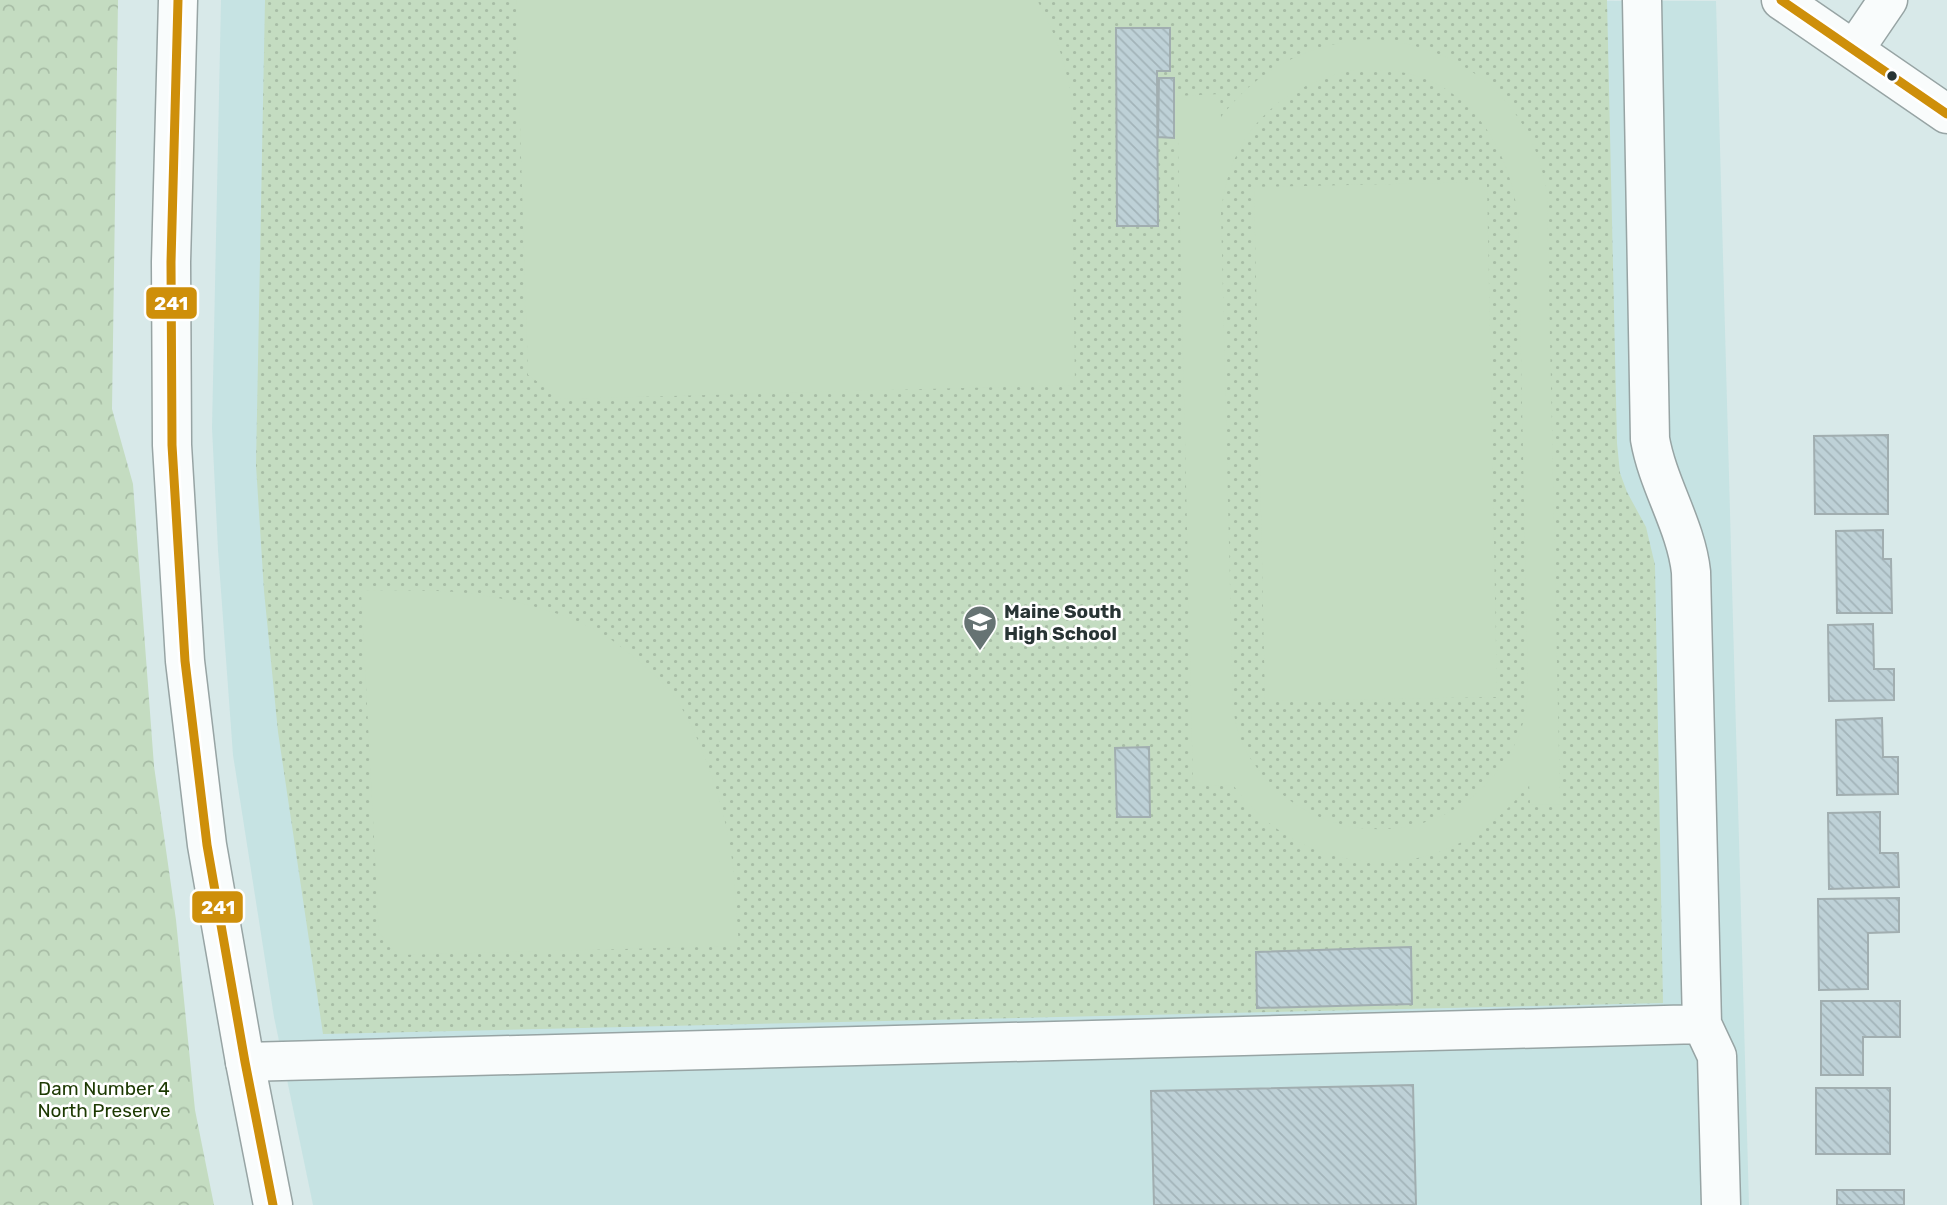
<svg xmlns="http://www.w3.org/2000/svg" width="1947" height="1205" viewBox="0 0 1947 1205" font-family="Rubik,sans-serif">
<defs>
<pattern id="grass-dots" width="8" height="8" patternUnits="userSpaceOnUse" patternTransform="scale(1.75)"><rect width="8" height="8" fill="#c4dcc1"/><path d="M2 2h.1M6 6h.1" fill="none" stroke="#a8bda6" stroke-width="1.8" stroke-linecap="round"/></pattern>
<pattern id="forest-crowns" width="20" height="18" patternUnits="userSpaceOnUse" patternTransform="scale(1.75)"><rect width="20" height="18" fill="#c4dcc1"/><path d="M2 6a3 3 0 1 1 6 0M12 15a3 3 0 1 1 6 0" fill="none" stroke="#a8bda6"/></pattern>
<pattern id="building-back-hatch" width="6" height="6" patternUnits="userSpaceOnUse" patternTransform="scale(1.75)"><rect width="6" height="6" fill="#bed1d7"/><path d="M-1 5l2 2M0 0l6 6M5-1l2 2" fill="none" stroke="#a3b4b9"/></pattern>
</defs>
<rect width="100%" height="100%" fill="#d8e9e9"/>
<path fill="#c6e3e3" d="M221,0L1716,1L1749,1205H313L274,1017L233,755L218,550L212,428Z"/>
<path fill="url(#grass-dots)" d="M265,0H1607L1617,443L1620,473L1627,492L1646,527L1655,565L1663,1003L323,1034L278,732L264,591L256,465Z"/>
<path fill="url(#forest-crowns)" d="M0,0H118L112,409L133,484L154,766L176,920L195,1110L214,1205H0Z"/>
<path fill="#c4dcc1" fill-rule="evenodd" d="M516,0H1037C1055,33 1065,59 1071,97L1075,385L562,399L528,375Z
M1374,39C1464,46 1536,104 1547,197L1560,804L1530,805L1529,782C1519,799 1504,813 1488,825C1407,888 1292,868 1233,785L1193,786L1177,96L1220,94L1221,117C1259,67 1312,42 1374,39ZM1355,70C1377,70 1399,69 1420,77C1479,97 1510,156 1518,215L1528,689C1527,725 1514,754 1490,780C1421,857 1296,841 1246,751C1239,738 1236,724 1233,710L1221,212C1230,133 1278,85 1355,70Z
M1487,182L1497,697L1265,701L1254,187Z
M361,590C401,591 443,589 482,595C519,601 560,612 594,629C615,640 651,670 668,689C695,719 718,790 727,830C735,867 736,907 739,946L398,955L379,933Z"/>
<path fill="url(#building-back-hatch)" stroke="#a1aeb0" stroke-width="2" d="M1116,28H1170V71H1157L1158,226H1117Z
M1159,78H1174V138L1158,137Z
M1888,435V514H1815L1814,436Z
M1883,530V559H1891L1892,613H1837L1836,531Z
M1873,624L1874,669H1894V700L1829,701L1828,625Z
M1882,718L1883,757H1898V794L1837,795L1836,720Z
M1149,747L1150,817H1117L1115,748Z
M1880,812V853H1898L1899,887L1829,889L1828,813Z
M1899,898V932L1868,933V989L1819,990L1818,899Z
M1411,947L1412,1004L1257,1008L1256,952Z
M1821,1001H1900V1037H1863V1075H1821Z
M1413,1085L1416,1205H1154L1151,1091Z
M1816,1088H1890V1154H1816Z
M1837,1190H1904V1205H1837Z"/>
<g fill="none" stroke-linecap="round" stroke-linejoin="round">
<g stroke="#97a4a4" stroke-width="41">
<path id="minor" d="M1781,0L1947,114
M1854,50L1888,0
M1702,1024L1717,1056L1721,1205
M245,1062L1702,1024L1691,572C1686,526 1658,485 1650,439L1642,0"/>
</g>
<g stroke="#97a4a4" stroke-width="41">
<path id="major" d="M178,0L171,262L172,445L185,661L207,845L245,1062L273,1205"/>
</g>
<use href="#minor" stroke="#f9fcfc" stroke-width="38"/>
<use href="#major" stroke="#f9fcfc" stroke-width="38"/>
<g stroke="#fff" stroke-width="14">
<path id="bus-1" d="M178,0L171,262L172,445L185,661L207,845L245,1062L273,1205
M1781,0L1947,114"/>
</g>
<use href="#bus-1" stroke="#ce8f0a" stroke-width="9"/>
</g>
<defs>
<g id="school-pin" transform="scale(1.75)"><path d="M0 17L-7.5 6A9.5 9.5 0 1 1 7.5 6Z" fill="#667373" stroke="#fff"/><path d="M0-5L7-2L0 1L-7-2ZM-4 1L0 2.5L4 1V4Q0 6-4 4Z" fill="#fff"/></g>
</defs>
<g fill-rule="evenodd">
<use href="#school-pin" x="980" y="622"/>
</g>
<circle fill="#283434" stroke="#fff" stroke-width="2.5" cx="1892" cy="76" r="6"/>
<g text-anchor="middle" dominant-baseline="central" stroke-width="5" stroke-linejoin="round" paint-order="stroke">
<g font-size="19" font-weight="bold" fill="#283434" stroke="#fff" text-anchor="start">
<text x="1004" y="611">Maine South<tspan x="1004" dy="22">High School</tspan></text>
</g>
<g font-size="19" fill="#1c3902" stroke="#fff">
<text x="104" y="1088">Dam Number 4<tspan x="104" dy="22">North Preserve</tspan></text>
</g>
</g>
<g stroke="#fff" stroke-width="2.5">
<rect x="145" y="286" width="53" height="34" rx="7" fill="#ce8f0a"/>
<rect x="191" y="890" width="53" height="34" rx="7" fill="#ce8f0a"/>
</g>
<g font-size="19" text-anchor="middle" font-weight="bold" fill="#fff">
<text x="171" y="310">241</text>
<text x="218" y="914">241</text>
</g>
</svg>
